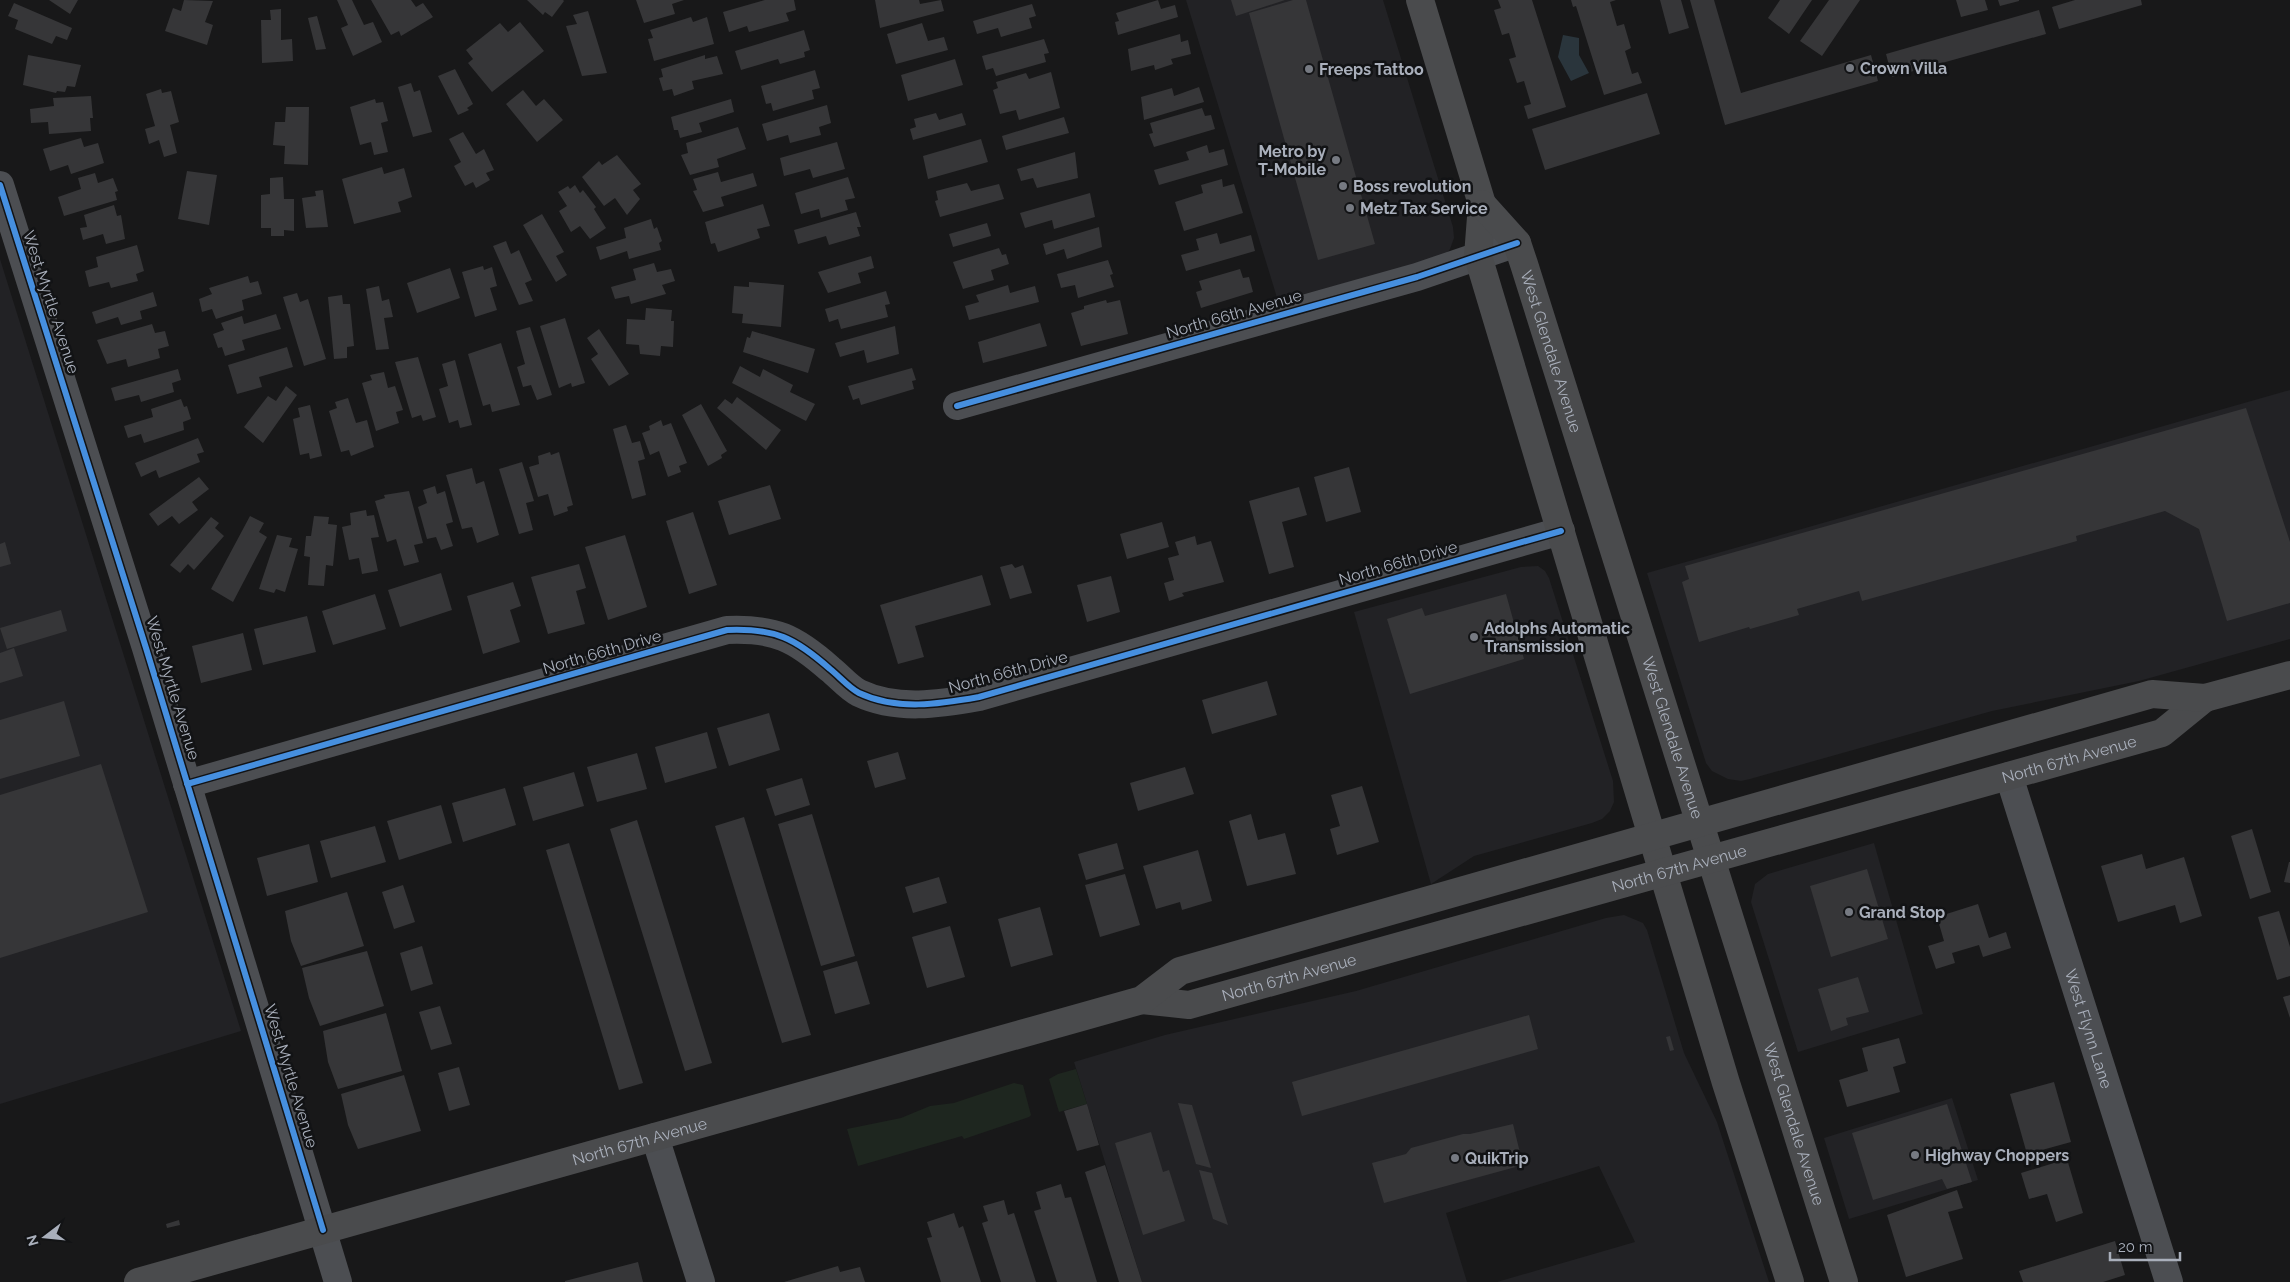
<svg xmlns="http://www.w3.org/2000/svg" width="2290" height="1282" viewBox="0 0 2290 1282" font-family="Raleway,sans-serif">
<rect width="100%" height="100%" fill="#181819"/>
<path fill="#222225" d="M1186,0H1383L1453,227L1454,238L1450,249L1444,257L1278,301Z
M0,259L241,1031L0,1104Z
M2290,390V639L2139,681L1992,711L1750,779L1741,781L1728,779L1712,771L1706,763L1647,573Z
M1538,566L1545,571L1549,578L1613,781L1614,802L1610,811L1602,819L1592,823L1474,856L1431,884L1354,612L1521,567Z
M1874,843L1923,1014L1798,1052L1751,902L1755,884L1768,874Z
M1624,915L1643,923L1647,930L1684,1053L1717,1122L1769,1282H1497L1635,1242L1599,1166L1446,1213L1467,1282H1142L1074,1062L1165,1035L1356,991L1606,918Z
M1952,1098L1978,1180L1849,1219L1824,1138Z"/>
<path fill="#1e261f" d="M1076,1069L1087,1104L1059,1112L1049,1079L1058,1074Z
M1014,1083L1023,1085L1031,1115L1029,1117L964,1139L962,1136L858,1166L847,1129L901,1118L930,1106L954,1103Z"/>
<path fill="#2a353c" d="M1563,35L1579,38V55L1589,73L1571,81L1558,57Z"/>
<path fill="#363638" d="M49,0H78L70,14Z
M184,0L213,1L205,22L213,25L207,45L165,31L173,8L181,11Z
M337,0H352L364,25L373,22L382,42L353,56L341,28L348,25Z
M371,0H411L416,7L423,3L433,17L401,36L399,31L391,35Z
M527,0H563L564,1L552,17L545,12L543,15Z
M636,0H684L672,4L675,14L644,23Z
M765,0H794L796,10L786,13L789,21L749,32L747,26L729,32L723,12Z
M875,0H919L920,4L941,0L944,11L880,28Z
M1158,0L1161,9L1175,5L1178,17L1118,35L1115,22L1119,21L1116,13Z
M1231,0H1285L1236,16Z
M1293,0H1306L1375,244L1318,260L1249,13Z
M1498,0H1532L1566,107L1528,119L1524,106L1531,104L1524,81L1517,83L1509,59L1516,57L1509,33L1502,35L1494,10L1501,8Z
M1571,0H1616L1610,2L1617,26L1624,24L1631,48L1625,51L1632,74L1638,72L1642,83L1604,95L1576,6L1573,7Z
M1660,0H1681L1689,28L1669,34Z
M1690,0H1714L1741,93L1871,55L1878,81L1725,125Z
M1780,0H1812L1789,34L1768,18Z
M1829,0H1860L1822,56L1800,41Z
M1956,0H1985L1988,10L1961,17Z
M1998,0H2019V1L2000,6Z
M2075,0H2141L2142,5L2059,29L2052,7Z
M14,3L72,28L67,40L56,36L52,44L15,29L18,20L8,16Z
M1032,4L1036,16L1029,18L1032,28L1001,37L998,28L977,34L973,21Z
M281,9V40L292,39L293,61L262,63L261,20H271L270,10Z
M2039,10L2046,34L1892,77L1886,54Z
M588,11L607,73L582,76L566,26L577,24L573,15Z
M317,16L326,49L316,50L308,18Z
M691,17L693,22L707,17L714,44L654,61L648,39L653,38L650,30Z
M520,22L544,51L492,92L468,63L473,59L466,50L500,23L508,32Z
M922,23L928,41L944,37L948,50L896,64L887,34Z
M804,30L810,50L804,52L805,57L780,64L778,59L741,70L735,51Z
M1180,34L1181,42L1188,40L1191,54L1171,59L1173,64L1155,70L1154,65L1131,71L1128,49Z
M1044,39L1049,53L1044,54L1046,62L996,76L993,68L986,70L982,56Z
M28,55L81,65L75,87L67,86L65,92L57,91L56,93L23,85Z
M705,55V59L717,56L723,74L692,81L694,89L674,96L672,89L663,91L659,78L663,77L661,69Z
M955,59L963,85L908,101L901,75Z
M455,69L473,104L467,108L469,110L458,115L438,76Z
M815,70L820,88L812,90L814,99L773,111L771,103L766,104L761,86Z
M1051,72L1060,108L1019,120L1016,110L1000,114L993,90L998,88L996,82L1026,73L1029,79Z
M411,83L414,92L420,90L432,132L413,137L398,87Z
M1199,87L1204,102L1144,120L1141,97L1172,88L1174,96Z
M161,89L162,93L171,91L179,122L170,125L177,153L164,157L159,140L149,144L145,129L155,126L146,94Z
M523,90L536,106L544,99L563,120L537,142L506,104Z
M1647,93L1660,134L1545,170L1532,129Z
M91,96L93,118H90L91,131L49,134L48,122L31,123L30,109L54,106L53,98Z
M375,99L376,103L383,102L388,121L381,123L388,152L374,155L371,142L360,145L350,107Z
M731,99L734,112L699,123L702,132L680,138L678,130H674L671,117Z
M827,105L831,123L819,127L821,135L790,143L788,135L767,141L762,124Z
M286,107H309L308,165L284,164L285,146L273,145L275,122H285Z
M1202,108L1205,116L1211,115L1215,129L1154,147L1149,134L1153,133L1150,123Z
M936,113L939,120L962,113L966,125L913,140L910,129L916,127L914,119Z
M1064,117L1069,133L1006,150L1002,136Z
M738,127L746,149L717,159L719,167L690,175L681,155L688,153L686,143Z
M463,132L476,154L484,149L494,170L486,173L490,180L476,188L473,182L465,186L454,166L461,162L449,139Z
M81,138L84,147L98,143L104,163L71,174L68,165L50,171L43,149Z
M981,139L988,162L928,179L923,156Z
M837,142L845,169L813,178L810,169L784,176L780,158Z
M1207,145L1209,153L1224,149L1228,165L1159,185L1154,170L1189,160L1186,152Z
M1075,152L1078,178L1037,188L1033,178L1021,181L1017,169Z
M617,155L641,184L633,190L640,199L627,215L615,198L604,206L582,177L599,161L602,165Z
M382,167L384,174L404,168L412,197L398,202L401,212L354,224L342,179Z
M187,171L217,175L209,225L178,219Z
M718,172L721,182L753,173L757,186L721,197L724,206L703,212L693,191L697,190L693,179Z
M95,173L98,183L113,178L118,191L115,192L117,200L64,216L58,197L81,189L78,178Z
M283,177L284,199H294V231L284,230V236H271V228H261V195L270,194V178Z
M848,177L855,198L845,200L848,210L821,218L819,209L801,214L795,193Z
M1222,179L1223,187L1234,184L1243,213L1184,231L1175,202L1203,193L1201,185Z
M967,183L971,191L999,184L1004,199L940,217L935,201L938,200L936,191Z
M575,185L580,193L583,190L596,207L594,209L606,228L590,239L580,226L571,232L559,211L567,206L558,192L568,186L570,189Z
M323,190L328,227L306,228L302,198L316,196L315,191Z
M1090,193L1095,217L1054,229L1052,220L1025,228L1020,213Z
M763,204L770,226L757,229L760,238L718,252L715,243L711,244L705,222Z
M114,205L117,216L121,215L125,239L106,244L103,234L83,240L80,228L87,227L84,215Z
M856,212L861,227H857L860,236L829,245L826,236L798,244L794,230Z
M542,214L564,252L556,256L567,275L556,282L523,225Z
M651,219L654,229L657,227L662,241L659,243L661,250L629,259L627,251L600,260L596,247L626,238L624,228Z
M987,223L991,236L953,247L949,234Z
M1099,227L1102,247L1067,259L1064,249L1046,255L1043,244Z
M1217,233L1220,244L1251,235L1255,251L1186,271L1181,255L1199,250L1196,239Z
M506,241L511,254L519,250L532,280L525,283L533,301L519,305L493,246Z
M137,245L144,271L136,274L138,281L111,288L109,282L89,287L85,271L98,267L96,257Z
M999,248L1002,255L1006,254L1009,264L991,270L994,280L963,289L953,262Z
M871,256L874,268L858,273L861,283L828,293L818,272Z
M1108,260L1113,274L1110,275L1114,287L1078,298L1075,285L1061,288L1057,274Z
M654,263L657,272L671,269L675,281L662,285L666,294L631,304L629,296L615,299L611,287L636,280L633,269Z
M483,266L484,270L492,267L497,286L490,288L497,310L475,317L462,272Z
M450,268L460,298L417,313L407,283Z
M1240,269L1243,278L1249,277L1253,292L1201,308L1196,292L1202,290L1199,281Z
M248,276L250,283L258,281L262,294L242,300L244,310L216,319L212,309L202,312L199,299L212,294L209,288Z
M749,282L784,285L781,327L742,323L743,314L732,313L734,286L749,287Z
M1008,285L1010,293L1035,286L1039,302L969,320L965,306L979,302L976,295Z
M379,286L382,301L389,299L393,317L384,318L389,349L376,350L366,289Z
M886,291L890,304L885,305L888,317L841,329L838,319L829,322L825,309Z
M153,292L157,306L140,311L142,319L121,325L118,317L96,324L92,312Z
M297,293L300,302L308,299L326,359L304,366L283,297Z
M342,295L343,304H350L354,346L347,347V358L334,359L328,297Z
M1106,300L1107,303L1120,300L1128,334L1081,346L1071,313L1084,309V306Z
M646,308L672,310L671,321H674L673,347L661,346L660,356L640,354L639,345L626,344L627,319L645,320Z
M276,314L281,329L242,340L245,350L225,356L222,347L218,348L213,334L224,330L221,323L242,316L244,324Z
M565,318L585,383L572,387L571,383L559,388L540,326Z
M1040,323L1047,346L983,363L978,342Z
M152,324L155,333L165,331L169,346L158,349L160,358L128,367L126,359L107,364L97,340Z
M895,326L899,354L867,363L864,350L840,357L835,343Z
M530,327L552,395L537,400L531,385L523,387L517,367L525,364L516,331Z
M599,329L629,374L609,386L591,359L598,354L587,338Z
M752,331L815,349L808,373L743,352L747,337L750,338Z
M501,343L520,405L492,412L490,404L483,406L468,354Z
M287,347L293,367L259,377L262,387L237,394L228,365Z
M418,357L436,417L423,421L421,415L412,418L395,362Z
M455,360L472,425L460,428L458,420L449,423L439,389L448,386L442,364Z
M740,366L760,377L763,369L793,385L790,392L815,404L806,421L732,383Z
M912,368L916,380L912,381L914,389L861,405L859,398L853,400L848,386Z
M178,369L181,380L172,383L174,392L141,402L139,395L115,401L111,388Z
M384,372L388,388L395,386L403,410L396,412L399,423L376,431L362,383L372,380L370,375Z
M286,386L297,395L263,443L244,427L268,396L276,401Z
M737,397L781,430L766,450L717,408L725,399L732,404Z
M348,398L356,423L367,420L374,447L351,456L349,450L341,452L329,411L337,408L335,402Z
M181,399L184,407L187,406L191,419L183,422L184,430L144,443L141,434L128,438L124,426L153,417L151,409Z
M701,404L727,451L721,455L722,458L708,466L682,415Z
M310,405L322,456L310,459L309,453L300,455L293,419L300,417L298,408Z
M2246,408L2290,542V603L2227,621L2199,529L2165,511L2076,536L2077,541L1862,601L1859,591L1797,609L1799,615L1750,629L1749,627L1699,642L1682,582L1689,579L1685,566Z
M661,420L663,426L671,423L687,463L679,466L681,472L668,477L659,451L650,455L642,433L650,430L649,426Z
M626,425L632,443L640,441L645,459L638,461L646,495L632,499L613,429Z
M198,438L204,452L197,454L200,462L159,478L156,470L141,477L135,463Z
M550,452L551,455L559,452L573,505L567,507L568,511L554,516L548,494L538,497L529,467L539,464L538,456Z
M522,462L534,501L526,503L533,530L519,534L499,469Z
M1349,467L1361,512L1326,522L1314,477Z
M472,468L476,484L484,481L499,535L477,543L472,527L462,529L446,475Z
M199,477L209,489L192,502L198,510L179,524L172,516L158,526L149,514Z
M770,485L781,519L729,535L718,501Z
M435,486L437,494L445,491L453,522L446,524L453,546L441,550L436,537L427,539L418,507L427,503L423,490Z
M1299,487L1307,515L1282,522L1294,567L1269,574L1249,501Z
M409,491L423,543L414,545L419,562L404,566L396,539L387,542L375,501L385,498L384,495Z
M366,510L367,516L374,515L379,537L371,538L378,571L362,574L359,558L349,560L342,527L351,525L350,513Z
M693,512L717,585L689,594L666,521Z
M250,516L264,523L259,532L267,537L233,602L211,589Z
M314,516L329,517L328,524L337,525L333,566L326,565L324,586L308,585L310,557L304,556L306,536H311Z
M211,517L219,523L215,528L224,536L194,570L188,564L180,573L170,565Z
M1162,522L1169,547L1127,559L1120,534Z
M277,535L292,538L289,547L298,549L285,592L276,589L274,593L259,589Z
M625,535L647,607L608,620L585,547Z
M1195,536L1197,545L1211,541L1224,582L1182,593L1184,596L1169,601L1164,583L1174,580L1168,558L1179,555L1175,542Z
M5,542L11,564L0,567V544Z
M579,564L586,588L576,591L585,624L548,634L531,577Z
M1012,564L1015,568L1023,565L1032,593L1010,599L1000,567Z
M441,573L452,610L400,627L388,590Z
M982,575L991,605L915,626L924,657L898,664L880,605Z
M1111,576L1120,612L1087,622L1077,585Z
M513,582L521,606L510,610L520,642L483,654L467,596Z
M375,594L386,629L333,645L322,611Z
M1506,594L1524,659L1410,694L1387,619L1422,608L1425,616Z
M61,610L67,631L7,649L0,628Z
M307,616L316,652L263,665L254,629Z
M243,633L252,670L201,683L192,646Z
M14,648L23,676L0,683V653Z
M1267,681L1277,715L1212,734L1202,700Z
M64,701L80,756L0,779V720Z
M769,713L780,750L729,766L717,728Z
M707,732L717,768L665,783L655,747Z
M898,752L906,779L875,788L867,761Z
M637,753L647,789L597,802L587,767Z
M101,764L148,912L0,958V795Z
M1185,767L1194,794L1138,811L1130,783Z
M574,772L584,806L533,821L523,787Z
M802,778L810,805L775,816L766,789Z
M1362,786L1379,842L1337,855L1330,829L1340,826L1331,795Z
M505,788L516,825L463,842L452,803Z
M441,805L452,843L399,860L387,821Z
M812,814L855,956L821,966L778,824Z
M1251,814L1258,840L1285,833L1296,874L1247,886L1229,821Z
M744,817L811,1035L782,1043L715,826Z
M637,820L712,1063L685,1071L610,829Z
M375,826L386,862L331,878L320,841Z
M2252,829L2271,892L2250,899L2231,836Z
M569,843L643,1083L619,1090L546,850Z
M1117,843L1124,869L1086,880L1078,854Z
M309,844L318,882L267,896L257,858Z
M1198,850L1212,901L1182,910L1180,902L1156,909L1143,866Z
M2142,854L2146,869L2184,857L2202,916L2180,923L2175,905L2118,922L2101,866Z
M2289,862H2290V883L2284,882Z
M1867,869L1888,939L1831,957L1810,886Z
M1125,874L1140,925L1100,937L1085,885Z
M939,877L947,903L913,913L905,887Z
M403,885L415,922L394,929L382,892Z
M347,892L364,946L301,966L291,941L285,911Z
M1978,904L1989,938L2006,932L2011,948L1983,957L1979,945L1952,953L1955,963L1936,969L1928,946L1944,941L1937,917Z
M1040,907L1053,955L1011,967L998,919Z
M2279,911L2290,947V976L2277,980L2258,917Z
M950,926L965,977L927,988L912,937Z
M422,946L433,984L411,991L400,953Z
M367,951L384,1006L320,1026L309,998L302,968Z
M857,961L870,1004L835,1014L823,971Z
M1858,977L1869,1012L1846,1018L1848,1025L1831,1031L1818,989Z
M2290,995V1018L2283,997Z
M440,1006L452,1044L431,1050L419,1012Z
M386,1013L402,1071L338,1089L328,1062L323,1031Z
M1529,1015L1538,1049L1302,1116L1292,1082Z
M1670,1036L1674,1050L1670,1051L1666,1037Z
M1899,1038L1906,1063L1893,1067L1900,1092L1847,1107L1839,1080L1868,1071L1862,1048Z
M459,1067L470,1105L449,1111L438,1073Z
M404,1075L421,1131L358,1149L348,1125L341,1094Z
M2054,1082L2071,1142L2027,1154L2010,1094Z
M1178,1103L1192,1105L1211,1168L1196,1164Z
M1087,1104L1099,1145L1077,1151L1064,1111Z
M1947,1104L1972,1182L1947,1189L1942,1179L1873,1200L1852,1133Z
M1513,1124L1523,1165L1384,1203L1372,1163L1406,1154L1411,1148L1463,1134H1470Z
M1151,1132L1163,1172L1169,1170L1185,1221L1143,1235L1115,1143Z
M2067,1159L2083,1213L2056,1222L2047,1194L2029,1199L2021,1173Z
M1105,1165L1142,1282H1119L1085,1172Z
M1199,1170L1212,1173L1228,1225L1213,1219Z
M1061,1184L1065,1198L1071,1197L1097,1282H1057L1034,1211L1041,1209L1036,1192Z
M1957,1190L1963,1208L1948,1212L1963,1259L1906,1277L1887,1215Z
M1004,1200L1008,1215L1014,1213L1036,1282H1001L982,1223L988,1221L983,1206Z
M954,1213L959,1228L963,1226L981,1282H941L927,1238L932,1237L927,1222Z
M179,1220L180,1225L167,1228L166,1224Z
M2115,1241L2125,1275L2103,1282H2023L2019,1271Z
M638,1262L643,1282H565V1281Z
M838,1266L840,1272L860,1267L865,1282H784Z"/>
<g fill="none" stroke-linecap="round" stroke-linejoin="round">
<g stroke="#4c4e52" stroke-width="28">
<path d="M0,185L146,648L338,1282"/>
<path d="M957,406L1417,277L1517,243"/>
<path id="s1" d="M2009,776L2169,1282"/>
<path d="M187,784L727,630C775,628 795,638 830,669C839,676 849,688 859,693C897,711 940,704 979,697L1561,531"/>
<path d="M655,1137L701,1282"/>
</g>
<g stroke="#4a4b4d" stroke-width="28">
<path d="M1420,0L1482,204L1478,256L1726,1083L1790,1282"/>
<path id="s2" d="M1482,204L1517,243L1524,264L1844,1282"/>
<path id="s3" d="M1142,1000L1189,1005L2162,733L2205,698"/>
<path id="s4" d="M138,1282L1142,1000L1180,971L2152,694L2205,698L2290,675"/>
</g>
<g stroke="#121315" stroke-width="9">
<path id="cycleway" d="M0,185L146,648L323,1230
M957,406L1417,277L1517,243
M187,784L727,630C775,628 795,638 830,669C839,676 849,688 859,693C897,711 940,704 979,697L1561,531"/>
</g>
<use href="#cycleway" stroke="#468fdf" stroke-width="6"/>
</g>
<g fill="#767a82" stroke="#121315" stroke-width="2">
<circle cx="1850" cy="68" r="5"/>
<circle cx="1309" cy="69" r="5"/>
<circle cx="1336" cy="160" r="5"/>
<circle cx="1343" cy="186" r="5"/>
<circle cx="1350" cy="208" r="5"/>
<circle cx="1474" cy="637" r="5"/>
<circle cx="1849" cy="912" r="5"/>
<circle cx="1915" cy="1155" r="5"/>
<circle cx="1455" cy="1158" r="5"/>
</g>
<g text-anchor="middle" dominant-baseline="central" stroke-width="5" stroke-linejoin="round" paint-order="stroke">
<g font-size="16" font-weight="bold" fill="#a9afbb" stroke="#121315" text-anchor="start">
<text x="1860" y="68">Crown Villa</text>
<text x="1319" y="69">Freeps Tattoo</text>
<text x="1326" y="151" text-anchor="end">Metro by<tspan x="1326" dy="18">T-Mobile</tspan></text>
<text x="1353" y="186">Boss revolution</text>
<text x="1360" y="208">Metz Tax Service</text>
<text x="1484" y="628">Adolphs Automatic<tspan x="1484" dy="18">Transmission</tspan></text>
<text x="1859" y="912">Grand Stop</text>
<text x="1925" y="1155">Highway Choppers</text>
<text x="1465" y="1158">QuikTrip</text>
</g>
<g font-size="16" fill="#a9afbb" stroke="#121315">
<text transform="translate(51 302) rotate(72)">West Myrtle Avenue</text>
<text transform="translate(1234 314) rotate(-16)">North 66th Avenue</text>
<text stroke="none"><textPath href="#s2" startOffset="166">West Glendale Avenue</textPath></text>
<text transform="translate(1398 563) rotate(-16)">North 66th Drive</text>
<text transform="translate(602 652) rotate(-16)">North 66th Drive</text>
<text transform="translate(1008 672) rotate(-15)">North 66th Drive</text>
<text transform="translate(173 688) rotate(73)">West Myrtle Avenue</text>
<text stroke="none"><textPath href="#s2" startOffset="571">West Glendale Avenue</textPath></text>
<text stroke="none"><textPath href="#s3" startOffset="961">North 67th Avenue</textPath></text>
<text stroke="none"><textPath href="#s3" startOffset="556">North 67th Avenue</textPath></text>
<text stroke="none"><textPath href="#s3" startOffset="151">North 67th Avenue</textPath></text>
<text stroke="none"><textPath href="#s1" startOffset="265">West Flynn Lane</textPath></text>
<text transform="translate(291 1076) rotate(73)">West Myrtle Avenue</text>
<text stroke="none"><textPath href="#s2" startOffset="976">West Glendale Avenue</textPath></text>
<text stroke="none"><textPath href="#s4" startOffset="521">North 67th Avenue</textPath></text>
</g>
</g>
<g transform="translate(45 1237) rotate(254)" stroke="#121315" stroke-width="4" paint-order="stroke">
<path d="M0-4L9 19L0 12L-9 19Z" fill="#a9afbb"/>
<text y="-8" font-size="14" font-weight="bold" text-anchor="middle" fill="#a9afbb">N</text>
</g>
<path d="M2110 1252v8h70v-8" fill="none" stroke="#a9afbb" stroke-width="2.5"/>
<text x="2118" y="1252" font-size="15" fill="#a9afbb" stroke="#121315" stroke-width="4" paint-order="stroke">20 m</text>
</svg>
